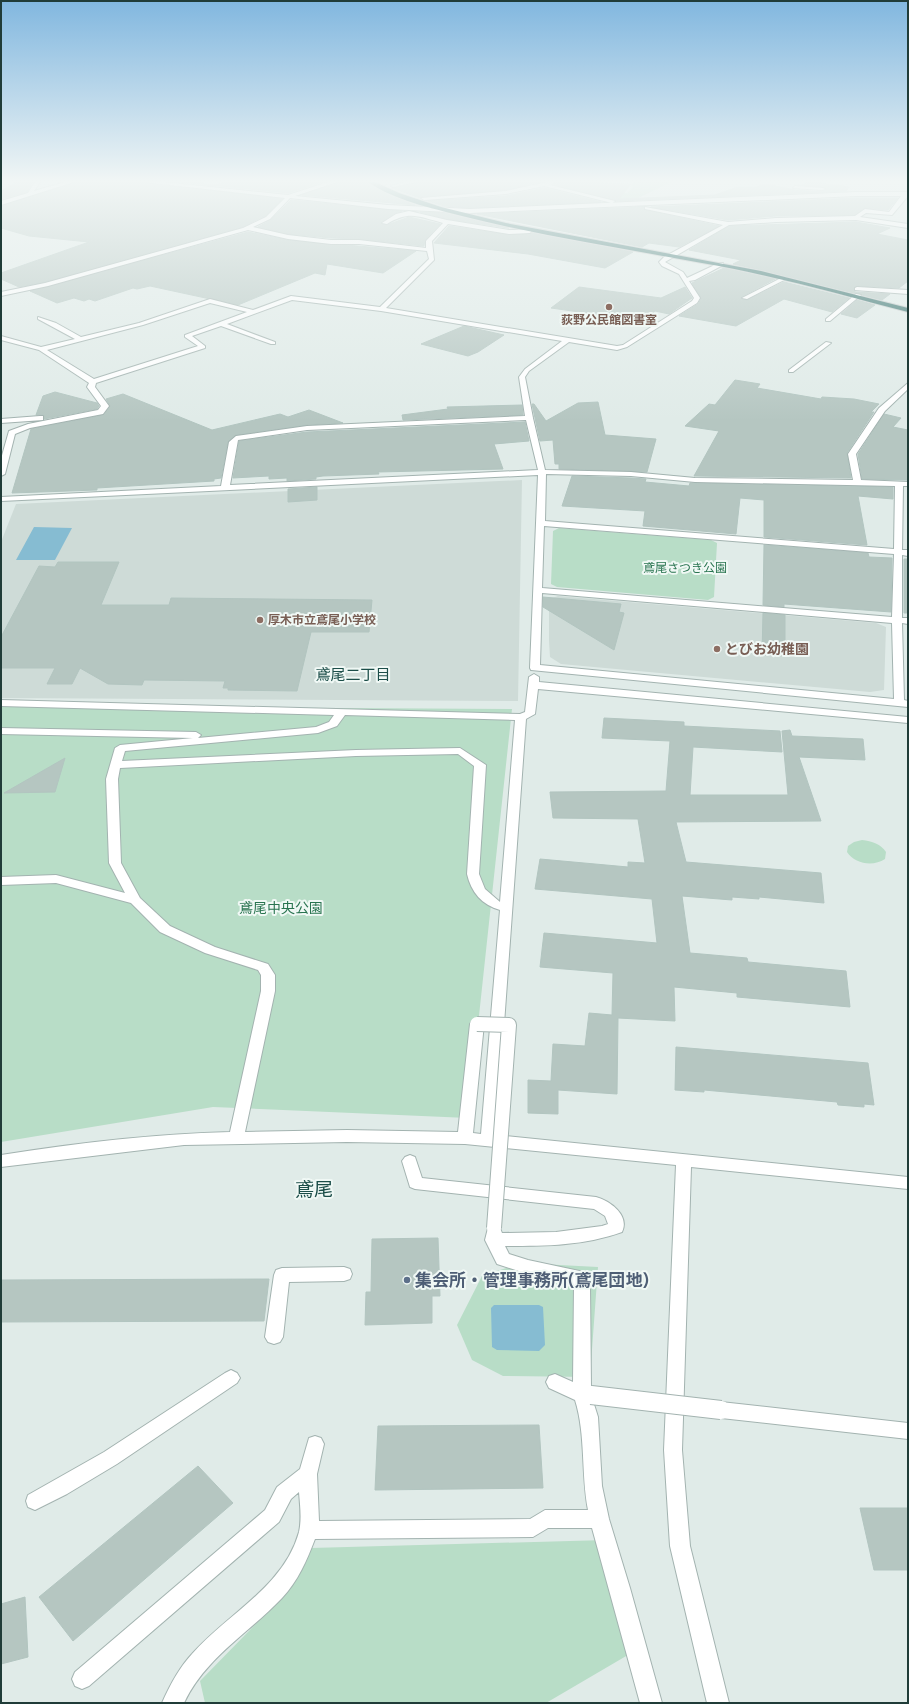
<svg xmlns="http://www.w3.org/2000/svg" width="909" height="1704" viewBox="0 0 909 1704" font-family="Figtree,'Noto Sans JP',sans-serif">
<rect width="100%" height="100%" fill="#e0ebe8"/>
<path fill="#cedbd7" d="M522,480L518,701L1,698V542L16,504Z
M558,596L876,623L886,627L884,690L870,692L561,664L550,657L549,641V599Z"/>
<path fill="#b8ddc7" d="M634,182H671L628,203L552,186L555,183L618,193H627L633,187L631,186Z
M559,528L711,540L717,543L714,597L708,600L557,587L551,584L553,531Z
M1,706L512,709L468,1118L213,1107L1,1142Z
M862,840C872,841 881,844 886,852L885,859C873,867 855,864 847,852L848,846L854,842Z
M521,1263L598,1267L590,1377L503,1376L472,1360L457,1325L482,1276Z
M606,1540L633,1652L546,1703H205L200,1681L287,1592L311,1548Z"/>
<path fill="#86bcd2" d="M34,527L72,528L55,560H16Z
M494,1305H539L543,1307L545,1345L539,1351L497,1350L492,1347L491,1308Z"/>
<path fill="#b5c6c1" stroke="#b2c5c0" d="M17,182H33L27,192L1,199V191Z
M75,182H143L282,199L265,216L242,227L45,282L19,287L1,279V273L89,242L29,236L1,228V206Z
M181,182H199L212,186L226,182H322L288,193Z
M338,182H367L389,195L415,205L302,195Z
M417,182H539L506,190L421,197L420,198L392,188Z
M556,182L631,184L619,199L715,195L738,187H756L766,184L795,190L823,192L826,190L824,187L802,185L807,182H813L849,187L846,191L616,201L554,184Z
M544,188L601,202L470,208L444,206L428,201L506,196Z
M856,198H898L888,210L865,208L855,215L776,216L728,220L651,207Z
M291,200L402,211L395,213L381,223L387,225L409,217L440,224L425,240L424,246L359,239L331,238L288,234L258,227L271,220Z
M644,207L645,210L719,226L679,247L649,243L642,247L477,214Z
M420,212L445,213L509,228L447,219Z
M856,222L890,228L877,234L908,240V281L899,288L857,286L854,288L855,292L890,294L882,300L761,270L733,264L741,260L689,250L729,226Z
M449,226L509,235L532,233L633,252L605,268L528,254L434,243Z
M248,232L288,240L416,251L383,273L327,264L325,275L315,273L238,305L150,286L137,289L133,288L95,301L89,299L84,301L74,298L57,303L30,291Z
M724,268L775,279L741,297L742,299L748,300L784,282L849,298L832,312L784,299L736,326L679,316L698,304L701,299L692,283Z
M579,287L661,298L685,287L692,298L669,314L655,311L643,321L551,308Z
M857,300L875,305L857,318L841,314Z
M464,326L504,335L478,352L468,356L421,344Z
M735,380L760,384L757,388L821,399L822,397L854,399L879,404L871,412H874L847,453L851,478L694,476L719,431L685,426L709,404L715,405Z
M55,392L97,403L99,406L97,409L44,419V415H36L43,396Z
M123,394L212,430L280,414L288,417L309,410L343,423L307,425L236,435L228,442L221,478L214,479V481L97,488V490L12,493L31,429L103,415L110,406L106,399Z
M598,402L605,435L656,439L647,472L559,469V464H555L553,440L540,441L532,404H534L546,421L578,403Z
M522,405L523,415L403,420L402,415L448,409L447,407Z
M884,414L901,418L893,427L908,430V480L862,479L858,454Z
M525,422L529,441L494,444L503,469L378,472L379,474L323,476L316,477V479L287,481V478L269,479V476L233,478L239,441L307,432Z
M572,476L631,478L646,479L645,482L689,486L690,483L893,487V499L858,496L867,545L764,537V500L740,498L736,534L643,526L645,511L562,506Z
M317,487V500L288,502V489Z
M764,545L868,553L869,557L892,558L891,612L784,604V607L763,605Z
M904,559H908V613H904Z
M58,562H119L101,605H169L171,598L372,600L369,632H311L297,691L228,690V688H223L225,681L144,680L142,685L108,684L80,668L72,684H47L55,668H1V637L39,566L55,567Z
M543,597L621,604L619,612L624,613L614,650L543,607Z
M763,613L785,615V656L762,655Z
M604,718L684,722V726L780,731L782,752L693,747L690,795H788L782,731L790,730L792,736L863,739L865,760L799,757L821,821L676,822L686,862L821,873L824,903L759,897V899L732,897V900L682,896L690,953L747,958L748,962L846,971L850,1007L737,997V993L674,987L675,1021L618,1018L617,1094L558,1090V1114L528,1113V1080L551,1081L553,1044L585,1046L589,1013L612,1015L613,973L540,967L544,933L657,943L652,899L535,889L540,859L628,867V862L645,863L638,819L553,818L550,792L666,791L670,741L602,738Z
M65,758L55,792L4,793Z
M676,1047L868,1063L874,1105L864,1104V1107L838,1105L837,1102L704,1090V1092L675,1090Z
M438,1238L440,1296H432V1323L365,1325L366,1292H371L372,1239Z
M269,1279L264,1321L1,1322V1280Z
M539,1425L543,1488L375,1490L378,1426Z
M198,1466L233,1503L73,1641L39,1597Z
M860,1508H908V1570H874Z
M25,1597L28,1657L1,1664V1604Z"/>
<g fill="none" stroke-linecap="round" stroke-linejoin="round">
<g stroke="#a3b3b0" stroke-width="2">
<path id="minor" d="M35,182H40L34,191L65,182H74L1,205V201L28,193Z
M144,182H163L288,195L328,182H337L295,196L388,205L470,209L856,192H908V196L892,215L866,213L860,217L908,224V228L856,220L776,222L729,225L665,262L683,272L687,278L719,263H723V265L695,280L689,281L700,298L697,303L627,347L617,350L569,342L529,371L525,377L533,418L545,470L631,472L695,478L853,480L848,454L879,408L908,383V389L885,411L856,454L861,480L908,482V486H903L902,550H908V556L902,555V618H908V624L902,623L904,700L908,701V707L531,670L530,668L538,475L1,501V497L221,486L229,442L236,436L307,426L525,416L519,377L525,369L562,341L381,311L292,300L227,324L275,342V344H271L221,326L192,336L205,346V348L96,383L95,387L109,406L103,414L30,428L15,434L5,474L1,476V459L9,431L28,424L98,410L101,406L87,387L89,383L39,350L1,340V336L41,347L75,339L38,319V317L56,323L81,337L139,323L210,299L253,310L291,296L380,307L429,259L427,251L359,244H331L288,239L248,230L48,286L1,296V292L45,283L243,228L266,217L285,198ZM856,196H901L889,212L865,209L855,216L776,218L728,222L645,207V209L723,225L664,257L659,262L662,266L679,274L694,298L692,301L623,345L617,346L386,308L434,260L432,241L448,224L509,234L530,233L532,230H509L447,220L409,211L396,214L382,223L387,224C410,210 419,217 443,223L426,241V248L359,240H331L288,235L253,227L270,219L290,198L388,209L470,213ZM210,303L247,312L185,335V337L198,346L94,379L47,350L143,325ZM526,420L538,470L230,485L238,440L307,430ZM546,474L631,476L695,482L895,486L894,549L545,521ZM544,526L894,554L892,617L542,588ZM542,593L892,623L894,699L540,665Z
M405,182H416L393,187L391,186Z
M547,182H555L550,185L615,201L612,203L544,186L506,194L424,200L421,198L506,191Z
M795,186L823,188L825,189L823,190L793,188Z
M783,277L788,278L747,299L742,298Z
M857,287L908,290V294L855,290V288Z
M856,294L861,295L830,321H826V319Z
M826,342L831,343L793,372H789V370Z
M40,416H43V420L1,423V419Z
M534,674L539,677V682L908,717V723L538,689L535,714L526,719L496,1135L908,1177V1189L691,1167L682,1450L690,1546L729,1703H707L670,1546L664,1450L676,1165L465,1144L347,1142L184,1145L1,1167V1155C76,1143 153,1134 230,1132L261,991V975L258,970L205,953L160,932L131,903L56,883L1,885V877L56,875L125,893L109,863L106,779L115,748L120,745L193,738L1,734V728L196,732L201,735L198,738L316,727L329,722L334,715L1,706V700L520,714L525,712L529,677ZM345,715L515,720L500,902L485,889L479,874L486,765L460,748L356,750L122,761L125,751L318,733L337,726ZM458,754L474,766L467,874C471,892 482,905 500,910L481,1134L473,1133L484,1024L482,1021L477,1019L472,1021L470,1024L458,1132L347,1130L245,1132L275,991V975L268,964L215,947L170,926L140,898L121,863L118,779L120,768L356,756Z
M410,1155L415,1157L422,1178L596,1197C610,1201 630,1215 622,1232C583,1246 545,1246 505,1246L509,1254L528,1260L584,1272L590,1286L591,1388L594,1389L597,1395L593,1401L598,1417L602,1486L609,1519L630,1588L662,1703H640L592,1528H548L533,1537L315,1539C307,1560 298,1581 282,1598C249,1633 205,1658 184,1703H162C170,1685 179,1668 192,1654C227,1614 284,1587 299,1532C302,1519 300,1505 299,1492L291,1499L279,1522L89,1686L82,1689L75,1686L72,1679L75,1672L265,1510L277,1487L300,1469L309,1438L315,1436L321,1438L324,1444L317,1474L319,1521L530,1519L545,1510H588C581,1474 586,1435 575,1400L549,1388L546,1382L549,1376L555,1374L573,1382L574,1286L572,1283L528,1274L497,1264L485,1240L488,1228L494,1227L500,1228L502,1233L556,1232L602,1226L608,1224L605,1216L594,1209L415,1189L410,1187L402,1161L405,1157Z
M344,1267L350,1269L352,1274L350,1279L344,1281L289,1282L283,1337L280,1342L274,1344L268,1342L265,1337L274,1275L276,1270L282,1268Z
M231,1370L237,1373L240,1378L237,1383L117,1464L67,1494L35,1510L28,1507L26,1501L28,1495L104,1452L225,1373Z
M721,1402L908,1423V1439L721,1418L715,1416L712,1410L715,1404Z"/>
</g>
<g stroke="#c1c8c7" stroke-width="2">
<path id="highway" d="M368,182H375L399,193L441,207L506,223L761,271L908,308V312C839,294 772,275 702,263C621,248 541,236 462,216C431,208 394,200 368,182Z"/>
</g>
<use href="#minor" fill="#fff" fill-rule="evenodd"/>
<use href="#highway" fill="#2b6964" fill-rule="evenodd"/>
<g stroke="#a3b3b0" stroke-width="16" stroke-linecap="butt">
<path id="minor-bridge-far1" d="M477,1024L509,1025L494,1228"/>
</g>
<g stroke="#a3b3b0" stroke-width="20" stroke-linecap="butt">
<path id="minor-bridge" d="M591,1395L721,1410"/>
</g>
<use href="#minor-bridge-far1" stroke="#fff" stroke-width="14"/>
<use href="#minor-bridge" stroke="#fff" stroke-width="18"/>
</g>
<linearGradient id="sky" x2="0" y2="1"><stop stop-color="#81b7df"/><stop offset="0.43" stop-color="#f1f6f5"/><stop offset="1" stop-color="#f1f6f5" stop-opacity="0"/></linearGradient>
<rect width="909" height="421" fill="url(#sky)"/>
<g fill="#8d6e63" stroke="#f0f8f5" stroke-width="1.5">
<circle cx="609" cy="307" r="4"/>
<circle cx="260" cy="620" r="4"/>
<circle cx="717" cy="649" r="4"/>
</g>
<circle fill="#5c6f8a" stroke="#f0f8f5" stroke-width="1.5" cx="407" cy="1280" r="4"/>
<g text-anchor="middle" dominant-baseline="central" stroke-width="4" stroke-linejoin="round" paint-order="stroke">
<g font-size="12" font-weight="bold" fill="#785e54" stroke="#f0f8f5">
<text x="609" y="320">荻野公民館図書室</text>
<text x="268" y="620" text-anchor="start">厚木市立鳶尾小学校</text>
</g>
<g font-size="12" fill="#297450" stroke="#f0f8f5">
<text x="685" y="568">鳶尾さつき公園</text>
</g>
<g font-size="14" font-weight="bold" fill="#785e54" stroke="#f0f8f5" text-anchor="start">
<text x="725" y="649">とびお幼稚園</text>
</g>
<g font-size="14" fill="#297450" stroke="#f0f8f5">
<text x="281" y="908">鳶尾中央公園</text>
</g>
<g font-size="15" fill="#1c4e49" stroke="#f0f8f5">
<text x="353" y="675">鳶尾二丁目</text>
</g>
<g font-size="17" font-weight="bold" fill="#4e5e75" stroke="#f0f8f5" text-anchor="start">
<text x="415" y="1280">集会所・管理事務所(鳶尾団地)</text>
</g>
<g font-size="19" fill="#1c4e49" stroke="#f0f8f5">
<text x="314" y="1189">鳶尾</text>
</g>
</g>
<rect width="909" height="1704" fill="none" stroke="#203c38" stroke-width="4"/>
</svg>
